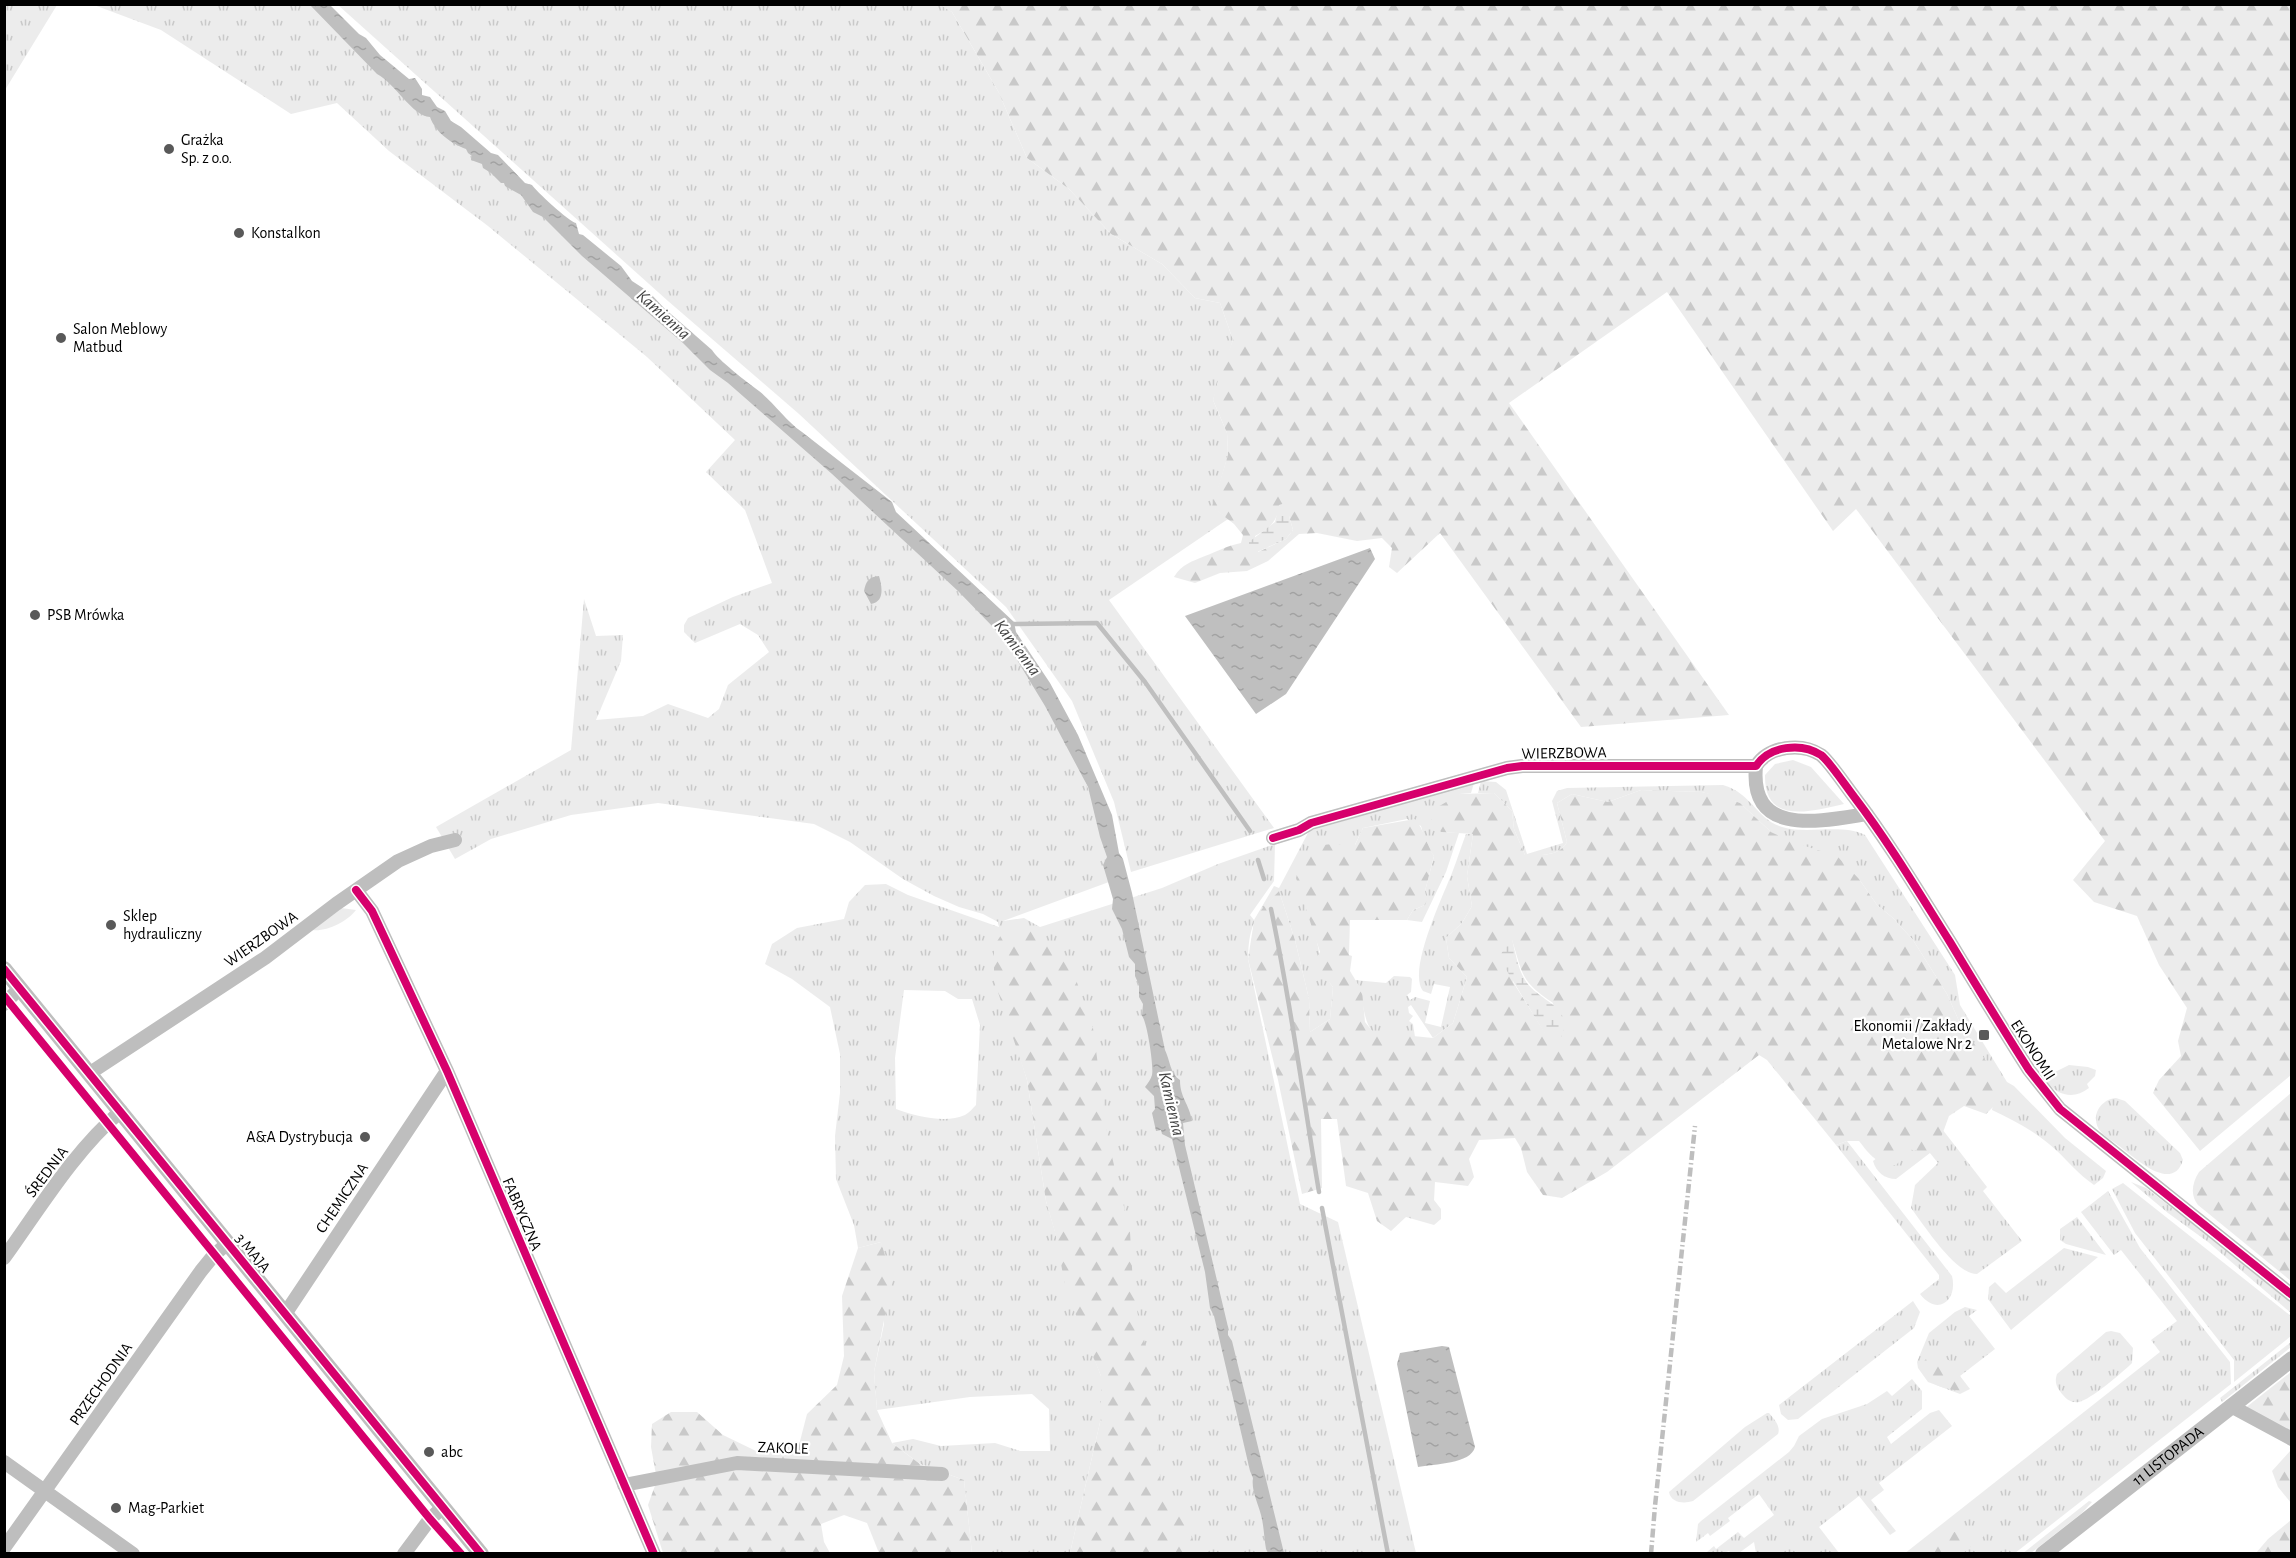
<svg xmlns="http://www.w3.org/2000/svg" width="2296" height="1558" viewBox="0 0 2296 1558" font-family="'Alegreya Sans',sans-serif">
<defs>
<pattern id="grass-tufts" width="24" height="20" patternUnits="userSpaceOnUse" patternTransform="scale(1.5)"><rect width="24" height="20" fill="#ececec"/><path d="M3 7l-1-3M5 7V3M7 7l1-3M15 17l-1-3M17 17v-4M19 17l1-3" fill="none" stroke="#c9c9c9"/></pattern>
<pattern id="forest-firs" width="22" height="20" patternUnits="userSpaceOnUse" patternTransform="scale(1.5)"><rect width="22" height="20" fill="#ececec"/><path d="M5 1l3.5 6h-7zM16 11l3.5 6h-7z" fill="#c9c9c9"/></pattern>
<pattern id="wetland-marsh" width="20" height="14" patternUnits="userSpaceOnUse" patternTransform="scale(1.5)"><rect width="20" height="14" fill="#ececec"/><path d="M1 5h8M5 5V1M11 12h8M15 12V8" fill="none" stroke="#c9c9c9"/></pattern>
<pattern id="water-ripples" width="26" height="14" patternUnits="userSpaceOnUse" patternTransform="scale(1.5)"><rect width="26" height="14" fill="#bfbfbf"/><path d="M2 4q2-2 4 0t4 0M15 11q2-2 4 0t4 0" fill="none" stroke="#a2a2a2"/></pattern>
</defs>
<rect width="100%" height="100%" fill="#fff"/>
<path fill="url(#grass-tufts)" fill-rule="evenodd" d="M5,4L57,5L5,90L4,5Z
M940,4L952,12L998,91L1027,158L1069,189L1111,234L1162,264L1195,298L1220,303L1233,340L1213,400L1227,433L1228,455L1213,507L1228,519L1109,600L1274,828L1131,872L1114,802L1072,701L1006,607L799,414L668,301L338,5Z
M94,5H317L997,624L1056,712L1103,824L1117,879L1003,921L1024,918L1040,927L1162,888L1218,864L1275,844L1274,881L1250,915L1254,920L1274,886L1279,888L1309,831L1474,783L1471,793L1460,794L1441,832L1459,833L1446,872L1422,922L1407,920L1413,910L1425,905V891L1434,856L1426,845L1421,826L1407,819L1363,828L1314,930C1320,949 1320,971 1333,987L1330,1019L1310,1032L1309,999L1295,940L1279,891C1256,918 1249,922 1248,959L1300,1204L1338,1222L1416,1553H1087L1109,1376L1001,936L1012,1031L1027,1080L1046,1201L1087,1340L1101,1376V1418L1070,1553H972L964,1480L920,1464L892,1443L913,1439L941,1446L995,1443L1020,1451H1050L1049,1409L1032,1394L970,1397L877,1410L874,1372L884,1324L881,1242L858,1248L854,1225L836,1179L835,1136L840,1093V1054L830,1007L792,979L765,964L772,944L797,928L844,919L849,902L865,885L886,884L908,895L999,927L998,922L983,914L959,907L934,896L903,879L850,842L814,824L658,803L571,815L491,839L455,859L436,827L571,750L584,599L596,636L623,635L621,661L596,720L643,716L668,704L708,718L719,709L728,685L769,652L758,635L740,624L695,643L684,632V625L688,618L733,597L772,583L745,510L706,472L735,440L647,357L488,226L389,151L337,103L291,114L161,30ZM904,990L945,991L958,999H972L980,1025L976,1105C973,1108 969,1113 965,1115C946,1124 914,1116 896,1109L895,1058Z
M1793,760L1811,767L1844,804C1812,811 1764,826 1765,775L1775,764Z
M1481,781L1496,782L1506,790L1527,854L1563,843L1552,801L1557,791L1567,788L1723,785C1753,794 1756,819 1782,827C1809,835 1840,823 1865,835L1955,975L1960,1005L2007,1082L2014,1086L2065,1138L2106,1171L2103,1178L2094,1185C2078,1174 2070,1163 2056,1150C2037,1132 2015,1121 1992,1110L1997,1079L1959,1021L1947,994L1913,940L1893,918L1877,905L1859,879L1771,832L1740,803L1702,792L1641,790L1608,802L1572,794L1557,803L1567,842C1559,857 1540,855 1525,855L1514,829L1512,811L1494,793H1478Z
M1466,834H1473L1467,876L1472,906L1462,923L1446,938L1449,958L1467,977L1453,1023L1433,1038L1411,1005L1408,1007L1409,1013L1413,1016L1409,1021L1413,1024L1415,1037L1373,1033C1361,1017 1365,997 1355,980L1386,983L1394,976L1410,977L1412,979L1411,992L1407,995L1410,1000L1415,997L1430,1001L1425,1023L1441,1027L1450,987L1434,984L1431,994L1423,991C1407,971 1443,896 1452,873C1457,860 1461,847 1466,834Z
M341,908L356,910C347,922 326,932 312,930Z
M2069,1065L2088,1067L2096,1070L2095,1076L2087,1084L2089,1088C2074,1100 2058,1096 2046,1081L2055,1072Z
M2116,1098L2125,1101L2180,1153L2183,1160C2173,1193 2136,1159 2123,1149C2116,1143 2106,1138 2101,1132C2089,1118 2100,1099 2116,1098Z
M1932,1116L1987,1187L1983,1191L2022,1241L1977,1274C1955,1274 1924,1225 1911,1208L1915,1185L1938,1163L1930,1153L1896,1179C1885,1179 1876,1172 1873,1161Z
M1847,1141L1952,1276C1958,1300 1938,1317 1920,1294L1939,1279V1275L1836,1145Z
M2131,1182L2146,1188L2291,1299V1313L2208,1242L2168,1213Z
M2123,1183L2291,1316V1336L2234,1382V1360L2135,1233L2112,1189Z
M2108,1191L2140,1248L2230,1362L2231,1384L2015,1553L1904,1554L2160,1352L2151,1340L2177,1321L2121,1250L2114,1255L2081,1212Z
M2077,1217L2106,1255L2066,1244L2060,1240V1229Z
M2064,1248L2098,1257L2011,1330L1988,1299L1989,1287L1995,1282L2006,1293Z
M1913,1301L1920,1312L1914,1328L1798,1419L1788,1420L1781,1414L1779,1405Z
M1965,1307L1977,1310L1969,1316L1995,1349L1960,1376L1970,1389L1960,1394L1928,1382L1918,1368L1917,1362L1929,1333L1955,1312Z
M2111,1331L2120,1333L2133,1348L2132,1363C2123,1372 2090,1400 2079,1402C2072,1403 2067,1400 2063,1395C2057,1388 2054,1383 2057,1374L2106,1332Z
M2291,1342V1347L2222,1402L2220,1398Z
M1912,1379L1922,1391V1409L1887,1437L1891,1444L1930,1413L1939,1410L1952,1426L1879,1483L1884,1490L1871,1500L1896,1531L1890,1535L1859,1496L1819,1527L1839,1553H1756L1754,1542L1739,1553H1731L1729,1551L1721,1554L1707,1552L1714,1546L1716,1549L1738,1532L1744,1538L1774,1515L1759,1494L1728,1518L1730,1521L1710,1536L1708,1533L1696,1542L1698,1524L1701,1521L1789,1452L1794,1446L1799,1436L1822,1419L1867,1404L1887,1391L1892,1396Z
M1767,1413H1769C1774,1419 1781,1426 1778,1434L1693,1501C1684,1504 1671,1503 1669,1492L1745,1427Z
M2089,1501L2092,1502L2082,1513L2031,1553L2022,1554Z"/>
<path fill="url(#forest-firs)" fill-rule="evenodd" d="M940,5H2291V1075L2200,1151L2153,1093L2159,1080L2181,1056L2178,1041L2187,1008L2159,965L2137,916L2094,902L2073,880L2105,841L1856,509L1833,531L1667,292L1509,403L1729,715L1581,727L1440,533L1397,573L1389,567L1392,548L1382,538L1357,541L1317,533L1299,534L1268,561L1247,571L1220,573L1195,583L1174,577C1182,564 1191,562 1205,556C1218,551 1227,546 1241,543L1243,535L1234,524L1212,507L1228,455L1227,433L1213,400L1219,376L1233,340L1220,303L1195,298L1162,264L1111,234L1069,189L1027,158L998,91L952,12ZM1279,510L1289,516L1293,530L1286,539L1258,552L1255,536C1268,529 1274,525 1279,510Z
M1641,790L1702,792L1720,796L1740,803L1771,832L1792,842L1837,856L1859,879L1877,905L1893,918L1913,940L1947,994L1959,1021L1998,1079L1993,1107L1986,1114L1964,1106L1949,1116L1935,1154L1907,1149L1903,1158L1896,1165C1877,1165 1870,1155 1859,1141H1847L1836,1145L1767,1060L1759,1055L1607,1172L1562,1198L1543,1195L1527,1172L1521,1148L1515,1138L1479,1140L1469,1159L1474,1177L1468,1186L1435,1182L1434,1200L1441,1209V1219L1434,1225L1406,1217L1391,1231L1377,1221L1368,1193L1346,1186L1337,1119H1321L1322,1188L1302,1194L1278,1080L1248,959L1254,921L1262,909L1279,891L1295,940L1309,999L1310,1032L1330,1019L1333,987L1324,976L1311,968L1320,952L1296,878L1302,857L1312,846L1333,844L1355,845L1363,828L1415,819C1424,829 1426,844 1434,856L1425,891L1427,900L1425,905L1413,910L1407,920H1350L1349,955L1352,956L1350,971L1362,991L1365,1022L1373,1032L1433,1038L1453,1023L1467,977L1449,958L1446,938L1462,923L1472,906L1467,876L1473,834L1441,832L1431,819L1436,808L1460,794L1494,793L1512,811L1514,829L1525,855C1540,855 1559,857 1567,842L1557,803L1572,794L1608,802ZM1512,940C1523,975 1521,982 1553,1003L1545,1033L1513,982Z
M1026,927L1061,955L1074,974L1093,1028L1108,1140L1130,1232L1133,1285L1138,1316L1150,1363L1157,1409L1158,1461L1161,1483L1190,1530L1195,1553H1070L1101,1418V1376L1066,1291L1056,1236L1046,1201L1027,1080L994,980V946L1005,929Z
M2291,1093V1281L2198,1205C2190,1195 2192,1183 2199,1172Z
M881,1242L892,1279L874,1372L877,1410L892,1443L920,1464L964,1480L972,1553H879L867,1523L844,1515L821,1524L824,1542L830,1553H663L648,1505L657,1480L651,1447L652,1424L671,1412H697L723,1435L756,1451L799,1445L807,1414L837,1385L844,1356L842,1296L858,1248Z
M1943,1358L1956,1363L1965,1391C1945,1390 1927,1385 1919,1367L1926,1359Z
M2291,1372V1437L2244,1409Z
M2291,1450V1503L2278,1487L2272,1471Z
M2291,1520V1553H2256L2268,1539Z
M1960,1530L1978,1531L1984,1536L1963,1553H1923L1937,1538Z"/>
<path fill="url(#wetland-marsh)" d="M1285,503L1289,506V516L1293,530L1286,539L1257,552L1249,548V542L1275,522L1279,505Z
M1512,939C1515,951 1518,969 1525,980C1539,1003 1580,1007 1558,1043L1545,1034L1504,966L1500,955Z"/>
<path fill="url(#water-ripples)" d="M310,5H330L359,34L366,38L380,55L409,79L415,78L422,89V95L430,97L437,107L445,111L451,121L461,127L491,153L498,155L525,183L532,185C535,190 569,222 576,223L579,234L583,235L621,266L632,281L649,292L664,308L712,350C717,359 748,383 759,391C774,403 786,421 802,432C832,455 862,479 892,502L896,512L1014,622L1016,632L1050,683L1078,735L1112,815L1119,853L1123,859L1132,893L1165,1050C1170,1060 1170,1074 1180,1080C1180,1098 1189,1103 1192,1121L1183,1123L1185,1145L1228,1327V1335L1232,1341L1284,1553H1268L1266,1549C1264,1538 1264,1526 1261,1515C1258,1503 1251,1490 1253,1478L1250,1471L1214,1316L1210,1308L1205,1272L1172,1139L1162,1134L1161,1130L1156,1131L1152,1113L1155,1109L1154,1096L1145,1087C1148,1083 1151,1079 1152,1075C1154,1067 1147,1021 1142,1016L1143,1004L1139,997V985L1135,976V964L1129,957L1122,929L1112,909L1113,899L1103,865L1107,857L1100,837L1088,787L1045,706L1014,655L993,627L958,591L832,474L728,383L710,370L683,343L582,256L543,217L533,212L521,195L505,186L504,183H501L491,173L483,168L482,164L471,160L472,156L468,153L466,149C452,144 435,132 430,117C412,116 395,83 377,74Z
M1370,548L1375,559L1286,694L1256,714L1185,616Z
M879,576C882,586 885,602 871,604L864,591C866,581 869,577 879,576Z
M1442,1346L1449,1347L1475,1447C1471,1464 1434,1464 1418,1467L1397,1364L1400,1353Z"/>
<g fill="none" stroke-linecap="round" stroke-linejoin="round">
<path stroke="#bfbfbf" stroke-width="4.5" d="M1010,624L1097,623L1145,682L1250,831
M1258,860L1264,879
M1271,909C1291,1003 1303,1097 1319,1192
M1322,1208L1388,1554"/>
<path stroke="#bebebe" stroke-width="14" d="M1756,766C1769,746 1801,742 1821,755C1830,762 1847,788 1855,798C1890,844 1919,893 1950,942C1976,985 2002,1028 2029,1070L2060,1109L2292,1295
M1756,766C1749,838 1822,821 1867,814
M1273,838L1299,830L1311,823L1507,768L1522,766H1756
M356,890L372,911L447,1071L654,1554
M4,1004L20,988
M90,1073L265,958L336,904L398,861L431,846L455,840
M4,1258C40,1208 74,1151 121,1111
M285,1314L447,1071
M2231,1406L2292,1439
M4,1462L133,1554
M624,1485L737,1463L942,1474
M4,1548L201,1271L214,1255L228,1243
M404,1554L430,1519L443,1507"/>
<g stroke="#bebebe" stroke-width="16">
<path d="M4,969L481,1554"/>
<path id="s1" d="M2043,1554L2292,1359"/>
</g>
<path stroke="#bebebe" stroke-width="4.5" stroke-dasharray="9 3 1.5 3" stroke-linecap="butt" d="M1651,1554L1655,1506L1695,1126"/>
<g stroke="#fff" stroke-width="11">
<path id="cycleway" d="M1273,838L1299,830L1311,823L1507,768L1522,766H1756C1769,746 1801,742 1821,755C1830,762 1847,788 1855,798C1890,844 1919,893 1950,942C1976,985 2002,1028 2029,1070L2060,1109L2292,1295
M356,890L372,911L447,1071L654,1554
M4,969L481,1554
M4,996L430,1519L461,1554"/>
</g>
<use href="#cycleway" stroke="#d6006c" stroke-width="8"/>
</g>
<g fill="#595959" stroke="#fff" stroke-width="2">
<circle cx="169" cy="149" r="6"/>
<circle cx="239" cy="233" r="6"/>
<circle cx="61" cy="338" r="6"/>
<circle cx="35" cy="615" r="6"/>
<circle cx="111" cy="925" r="6"/>
<rect x="1978" y="1029" width="12" height="12" rx="3"/>
<circle cx="365" cy="1137" r="6"/>
<circle cx="429" cy="1452" r="6"/>
<circle cx="116" cy="1508" r="6"/>
</g>
<g text-anchor="middle" dominant-baseline="central" stroke-width="4.5" stroke-linejoin="round" paint-order="stroke">
<g font-size="16" fill="#000" stroke="#fff" text-anchor="start">
<text x="181" y="140">Grażka<tspan x="181" dy="18">Sp. z o.o.</tspan></text>
<text x="251" y="233">Konstalkon</text>
<text x="73" y="329">Salon Meblowy<tspan x="73" dy="18">Matbud</tspan></text>
<text x="47" y="615">PSB Mrówka</text>
<text x="123" y="916">Sklep<tspan x="123" dy="18">hydrauliczny</tspan></text>
<text x="1972" y="1026" text-anchor="end">Ekonomii / Zakłady<tspan x="1972" dy="18">Metalowe Nr 2</tspan></text>
<text x="353" y="1137" text-anchor="end">A&amp;A Dystrybucja</text>
<text x="441" y="1452">abc</text>
<text x="128" y="1508">Mag-Parkiet</text>
</g>
<g font-size="16" fill="#000" stroke="#fff">
<text transform="translate(1564 753) rotate(-1)">WIERZBOWA</text>
<text transform="translate(261 939) rotate(-35)">WIERZBOWA</text>
<text transform="translate(2033 1050) rotate(57)">EKONOMII</text>
<text transform="translate(47 1172) rotate(-53)">ŚREDNIA</text>
<text transform="translate(342 1198) rotate(-56)">CHEMICZNA</text>
<text transform="translate(522 1214) rotate(67)">FABRYCZNA</text>
<text transform="translate(253 1253) rotate(51)">3 MAJA</text>
<text transform="translate(101 1384) rotate(-55)">PRZECHODNIA</text>
<text transform="translate(783 1448) rotate(2)">ZAKOLE</text>
<text stroke="none"><textPath href="#s1" startOffset="159">11 LISTOPADA</textPath></text>
</g>
<g font-size="18" font-style="italic" fill="#444" stroke="#fff">
<text transform="translate(663 315) rotate(42)">Kamienna</text>
<text transform="translate(1017 648) rotate(53)">Kamienna</text>
<text transform="translate(1171 1104) rotate(77)">Kamienna</text>
</g>
</g>
<rect width="2296" height="1558" fill="none" stroke="#000000" stroke-width="12"/>
</svg>
